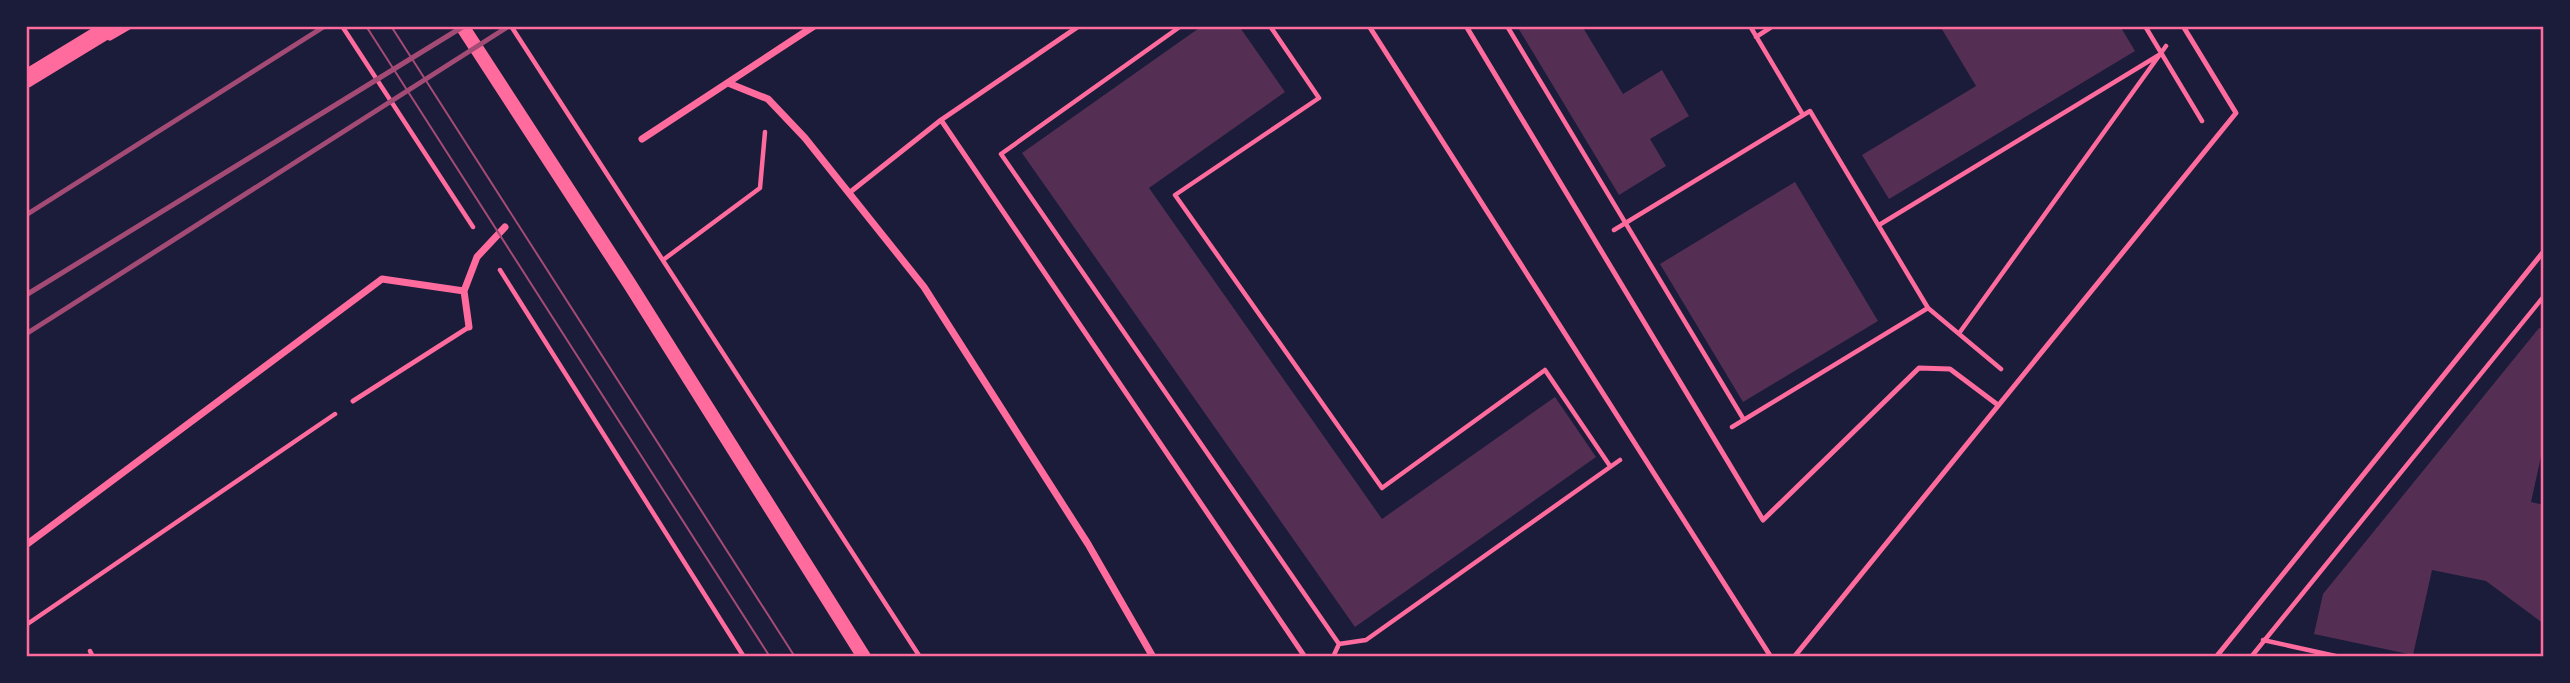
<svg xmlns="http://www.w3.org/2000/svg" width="2570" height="683" viewBox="0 0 2570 683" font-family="Lato,sans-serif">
<rect width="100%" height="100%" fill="#1b1b3a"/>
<path fill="#542f53" d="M1202,26H1239L1285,92L1149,188L1382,519L1555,397L1596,457L1355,627L1022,153Z
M1517,26H1582L1623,94L1662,70L1689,116L1650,139L1666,166L1619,195Z
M1940,26H2120L2135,51L1889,199L1862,155L1976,86Z
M1795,182L1878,321L1743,402L1660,264Z
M2539,328L2544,329V443L2531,502L2544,505V624L2486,581L2432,570L2413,655L2314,634L2323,594Z"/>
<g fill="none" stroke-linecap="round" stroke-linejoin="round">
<path stroke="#ff6b9d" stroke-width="4.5" d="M342,26L473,227
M511,26L920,657
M1181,26L1001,154L1339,644L1333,657
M1270,26L1319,98L1175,195L1382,488L1545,370L1610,466
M1507,26L1744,420
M1750,26L1803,115
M2145,26L2202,121
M1756,37L1773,26
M1879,225L2159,55
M1614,230L1810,111L1928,308
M663,260L760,188L765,132
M500,270L744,657
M1960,332L2166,46
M1732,427L1928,308L2001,369
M26,625L335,414
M2263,640L2340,657
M1339,644L1366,640L1620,460
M90,651L93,657
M2251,657L2544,296"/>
<path stroke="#ff6b9d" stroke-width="5" d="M1079,26L941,120L1305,657
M1369,26L1771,657
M1466,26L1763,520L1919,368L1950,369L1998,405
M849,193L941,120
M353,401L469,327
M1794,657L2236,113L2183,26
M2216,657L2544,251"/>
<path stroke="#ff6b9d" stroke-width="7" d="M110,37L129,26
M728,83L768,99L805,138L924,287L1088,544L1153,657
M642,139L814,26
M464,291L477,257L505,227
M464,291L469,327
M26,545L382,279L464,291"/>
<path stroke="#ff6b9d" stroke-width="14" d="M462,26L629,283L864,657"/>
<path stroke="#ff6b9d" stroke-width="18" d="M26,79L113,26"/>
<path stroke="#a44b75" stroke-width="2" d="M366,26L770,657
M391,26L795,657"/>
<path stroke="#a44b75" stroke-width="5" d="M26,215L325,26
M26,295L464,26
M26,334L509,26"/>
</g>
<rect width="2570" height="683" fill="none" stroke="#1b1b3a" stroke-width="56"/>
<rect x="28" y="28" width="2514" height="627" fill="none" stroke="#ff6b9d" stroke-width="2.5"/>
</svg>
